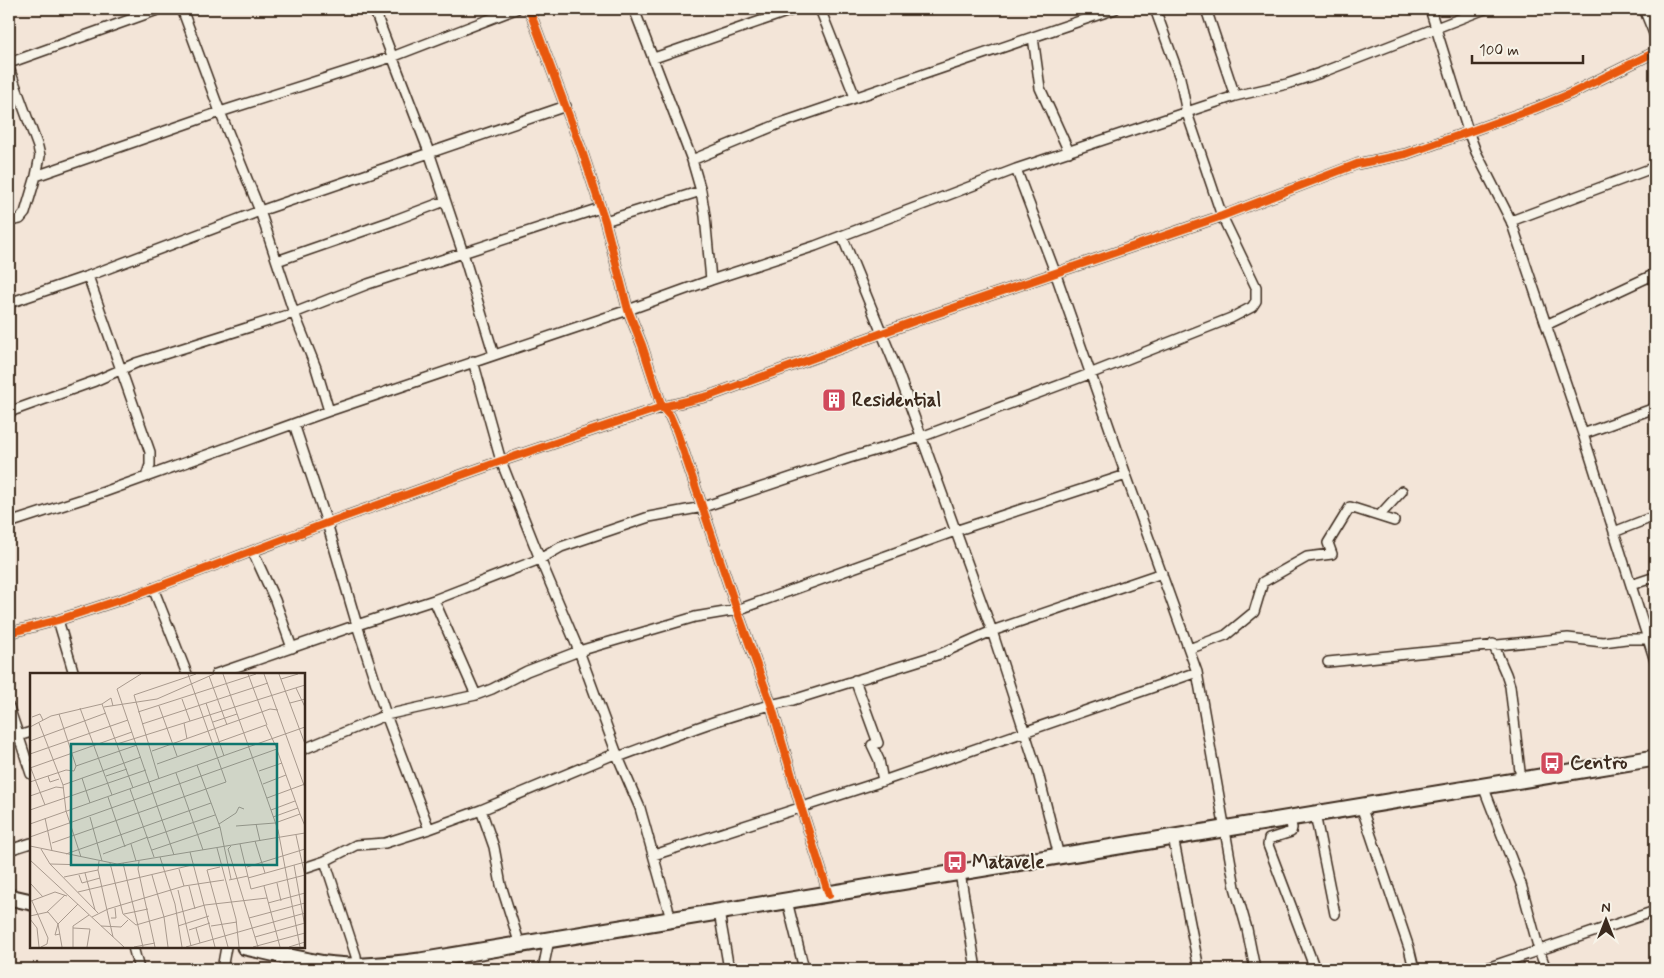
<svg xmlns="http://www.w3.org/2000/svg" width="1664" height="978" viewBox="0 0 1664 978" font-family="Mynerve,sans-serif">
<rect width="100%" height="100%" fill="#f3e5d8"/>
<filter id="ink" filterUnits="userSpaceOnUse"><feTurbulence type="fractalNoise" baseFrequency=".02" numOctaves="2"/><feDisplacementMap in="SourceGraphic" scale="10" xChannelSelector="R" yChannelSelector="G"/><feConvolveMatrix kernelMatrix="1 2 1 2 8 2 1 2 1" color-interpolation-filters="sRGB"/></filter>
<g filter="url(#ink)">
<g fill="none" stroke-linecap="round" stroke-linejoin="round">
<g stroke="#3b2a1e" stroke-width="12">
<path id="minor" d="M182,9L220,112L260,211L294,313L316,368L329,411
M374,9L429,152L463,253L494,355
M529,9L582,151L605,221L628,310L642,345L662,407L670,416L677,432L737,610L771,704L801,807L829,895
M634,9L692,160L701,191L705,216L711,280
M820,9L855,97
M1206,9L1235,96
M1430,9L1468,131L1476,152L1511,221L1583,434L1655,661
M1644,9L1655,36
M1033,37L1040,88L1069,152
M654,58L795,9
M9,63L160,9
M9,68L38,147L40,156L36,176
M692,160L781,123L1115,9
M1016,169L1055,272L1126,475L1197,672L1235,887L1247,929L1255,969
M9,221L20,219L25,213L36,176L220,112L392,57L516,9
M605,221L701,191
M1511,221L1655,167
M842,236L899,375L992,631L1038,773L1059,856
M277,261L395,220L445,201
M88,276L150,452V465L146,477
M9,303L88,276L260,211L566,106
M1546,325L1655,274
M473,361L501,461L540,559L579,651L618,757L640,808L671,919
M9,412L95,381L136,363L294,313L368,284L600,208
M294,424L327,523L357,625L386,715L429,829
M1583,434L1655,408
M1379,516L1402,491
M9,523L104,492L329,411L628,310L711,280L815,246L1016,169L1235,96L1287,84L1320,73L1485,9
M1614,532L1655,516
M253,552L275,600L292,648
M1631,585L1655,577
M153,588L187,674
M434,600L476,695
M58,620L74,674
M9,633L58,620L141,593L327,523L501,461L662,407L709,396L915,321L1222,216L1357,164L1406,154L1536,108L1570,94L1655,52
M1493,644L1506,674L1510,686L1521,780
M1189,649L1226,635L1254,612L1263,582L1307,557L1332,554L1328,543L1350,507L1394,521
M1328,662L1568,638L1603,642L1626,639H1648L1655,636
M216,674L357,625L434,600L540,559L561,547L649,517L703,507L849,458L921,437L1092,373L1231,318L1252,307L1256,301V287L1222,216L1187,113L1180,78L1155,9
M855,680L878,743L872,745L879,760L883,781
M9,707L31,774
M9,739L31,732
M304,749L386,715L476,695L492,689L527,671L579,651L695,617L737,610L955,531L1126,475
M618,757C675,736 733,712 793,700L940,654L992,631L1162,573
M1483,786L1521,884L1539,950L1546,969
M1361,806L1409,948L1414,969
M481,810L494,847L501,885L520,945
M1315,814L1335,914
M1290,819L1292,828L1291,832L1269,839L1268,845L1315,969
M1173,837L1199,969
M9,850L31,843
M654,855L883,781L1197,672
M325,861L356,956L357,966
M304,868L325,861L356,845L385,843L429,829L481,810L617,753
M960,873L976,969
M787,901L804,969
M719,912L729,969
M133,947L139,969
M222,969L226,947
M543,969L549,940
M1484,969L1655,911"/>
</g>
<g stroke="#3b2a1e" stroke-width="19">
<path id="trunk" d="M9,897L31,902
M245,947C266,951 287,957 309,961C346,969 383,966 420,961L1655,758"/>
</g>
<use href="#minor" stroke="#f7f3e8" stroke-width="9"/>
<use href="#trunk" stroke="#f7f3e8" stroke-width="15"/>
<g stroke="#f7f3e8" stroke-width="11">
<path id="cycleway" d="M529,9L582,151L605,221L628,310L642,345L662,407L670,416L677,432L737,610L771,704L801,807L829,895
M9,633L58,620L141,593L327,523L501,461L662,407L709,396L915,321L1222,216L1357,164L1406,154L1536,108L1570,94L1655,52"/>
</g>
<use href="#cycleway" stroke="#e8590c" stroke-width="8"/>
</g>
</g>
<defs>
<g id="building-square" transform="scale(1.25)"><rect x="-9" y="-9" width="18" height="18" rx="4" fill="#d1495b" stroke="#f7f3e8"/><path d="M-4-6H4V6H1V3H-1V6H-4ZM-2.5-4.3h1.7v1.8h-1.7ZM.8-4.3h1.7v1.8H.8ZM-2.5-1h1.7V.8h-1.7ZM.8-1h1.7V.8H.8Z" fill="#fff"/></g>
<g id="bus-square" transform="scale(1.25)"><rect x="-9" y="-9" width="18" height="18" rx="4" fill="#d1495b" stroke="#f7f3e8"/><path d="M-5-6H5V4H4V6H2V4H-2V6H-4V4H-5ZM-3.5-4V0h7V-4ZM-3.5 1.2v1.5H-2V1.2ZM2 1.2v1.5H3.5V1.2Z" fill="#fff"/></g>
</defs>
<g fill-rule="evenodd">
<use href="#building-square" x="834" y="400"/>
<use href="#bus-square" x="1552" y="763"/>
<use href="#bus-square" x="955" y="862"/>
</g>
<g text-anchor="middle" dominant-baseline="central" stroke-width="4" stroke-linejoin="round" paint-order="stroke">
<g font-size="19" font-weight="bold" fill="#3b2a1e" stroke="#f7f3e8" text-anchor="start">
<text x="852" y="400">Residential</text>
<text x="1570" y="763">Centro</text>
<text x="972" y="862">Matavele</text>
</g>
</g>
<g transform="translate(30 673)">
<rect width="275" height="275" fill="#f3e5d8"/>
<path fill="none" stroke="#a99a8e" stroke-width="1" d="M111,1L87,16L144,182M193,1L248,157L270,274M218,1L237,52M234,1L275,115M249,1L275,71M179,3L197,52M251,6L268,1M266,15L275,34M152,26L160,48M176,30L194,83M260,30L275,26M72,31L81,25L83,33M129,33L147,83M74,34L127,26L184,1M50,35L82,122M108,39L226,1M29,41L46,93M2,44L10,41L13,47M183,49L207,41M9,50L33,112L36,138L51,184M154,50L157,66M112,51L238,10M0,54L21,43L72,31L103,115M0,68L76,40M87,71L275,12M247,77L270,141M122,78L240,36L248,37M0,81L98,47M167,92L190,154L201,206M0,93L15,132M0,95L102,59M229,98L252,90M146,100L173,177M18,103L20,109L29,106M76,103L97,96M52,105L60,130M129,106L104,22L166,1M0,109L36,97L44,98L46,93L107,72M233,111L256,102M33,112L111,84M100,116L124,184M0,123L26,114L34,115M78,124L95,174M237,125L275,111M0,137L116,97M241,137L265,128M60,144L72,188M243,144L268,135M15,145L22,178M0,151L275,54M189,151L206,140L209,134L214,136M226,151L230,168M206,153L245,150L270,141L275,153M266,162L275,203M0,164L247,76L236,52L127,91M118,165L185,142M225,168L235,200M22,170L196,109L158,1M101,171L106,188M210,171L221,216L275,202M0,173L87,191L275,160M201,173L198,176L228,274M187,175L206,246L209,274M11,176L20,191L68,240M122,177L190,154M160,179L185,274M36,181L181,130M73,181L118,164M130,184L145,231L152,274M0,187L94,274M69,188L68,197L83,264M109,188L108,196L125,274M80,190L93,241L106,252L175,232L237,225M93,190L113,274M20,191L59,192M264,192L275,254M190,194L177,197L198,274M217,194L275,176M149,196L154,213M55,200L65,237M49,202L52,210L70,205M122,202L134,244L138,274M34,204L68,197M218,205L275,189M199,207L218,203M247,210L251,228M1,211L13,224M159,213L165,236M234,213L250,274M148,217L161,273M48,219L162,192M1,228L25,219L37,223M2,228L18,265L17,271L11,274M238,230L275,220M17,239L35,222M94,241L118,236M0,243L18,239L28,251L32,274M62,244L78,236L154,213L194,207M81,245H86L85,235M219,245L275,230M0,246L7,255L9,274M71,253L91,254L98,247M148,253L179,243M181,253L207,249M43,255L60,256L57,274M166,255L170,270M159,257L180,250M30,261L25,262L28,251L48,231M225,264L275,250M43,274V253L59,242M104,274L125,270M156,274L275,240M223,274L275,260M259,274L275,269"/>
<path fill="#0f766e" fill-opacity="0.15" stroke="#0f766e" stroke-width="2.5" d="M41,71H247V192H41Z"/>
<rect width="275" height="275" fill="none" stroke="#3b2a1e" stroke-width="2.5"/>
</g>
<rect width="1664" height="978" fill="none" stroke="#f7f3e8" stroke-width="30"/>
<rect x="15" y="15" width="1634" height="948" fill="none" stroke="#3b2a1e" stroke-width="2" filter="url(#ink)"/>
<g transform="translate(1606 920)" stroke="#f7f3e8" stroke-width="4" paint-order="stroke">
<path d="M0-4L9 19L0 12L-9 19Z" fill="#3b2a1e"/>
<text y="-8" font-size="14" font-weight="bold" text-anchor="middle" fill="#3b2a1e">N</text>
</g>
<path d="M1472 55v8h111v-8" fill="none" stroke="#3b2a1e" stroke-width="2.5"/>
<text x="1479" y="55" font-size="15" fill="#3b2a1e" stroke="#f7f3e8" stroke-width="4" paint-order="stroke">100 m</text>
</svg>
